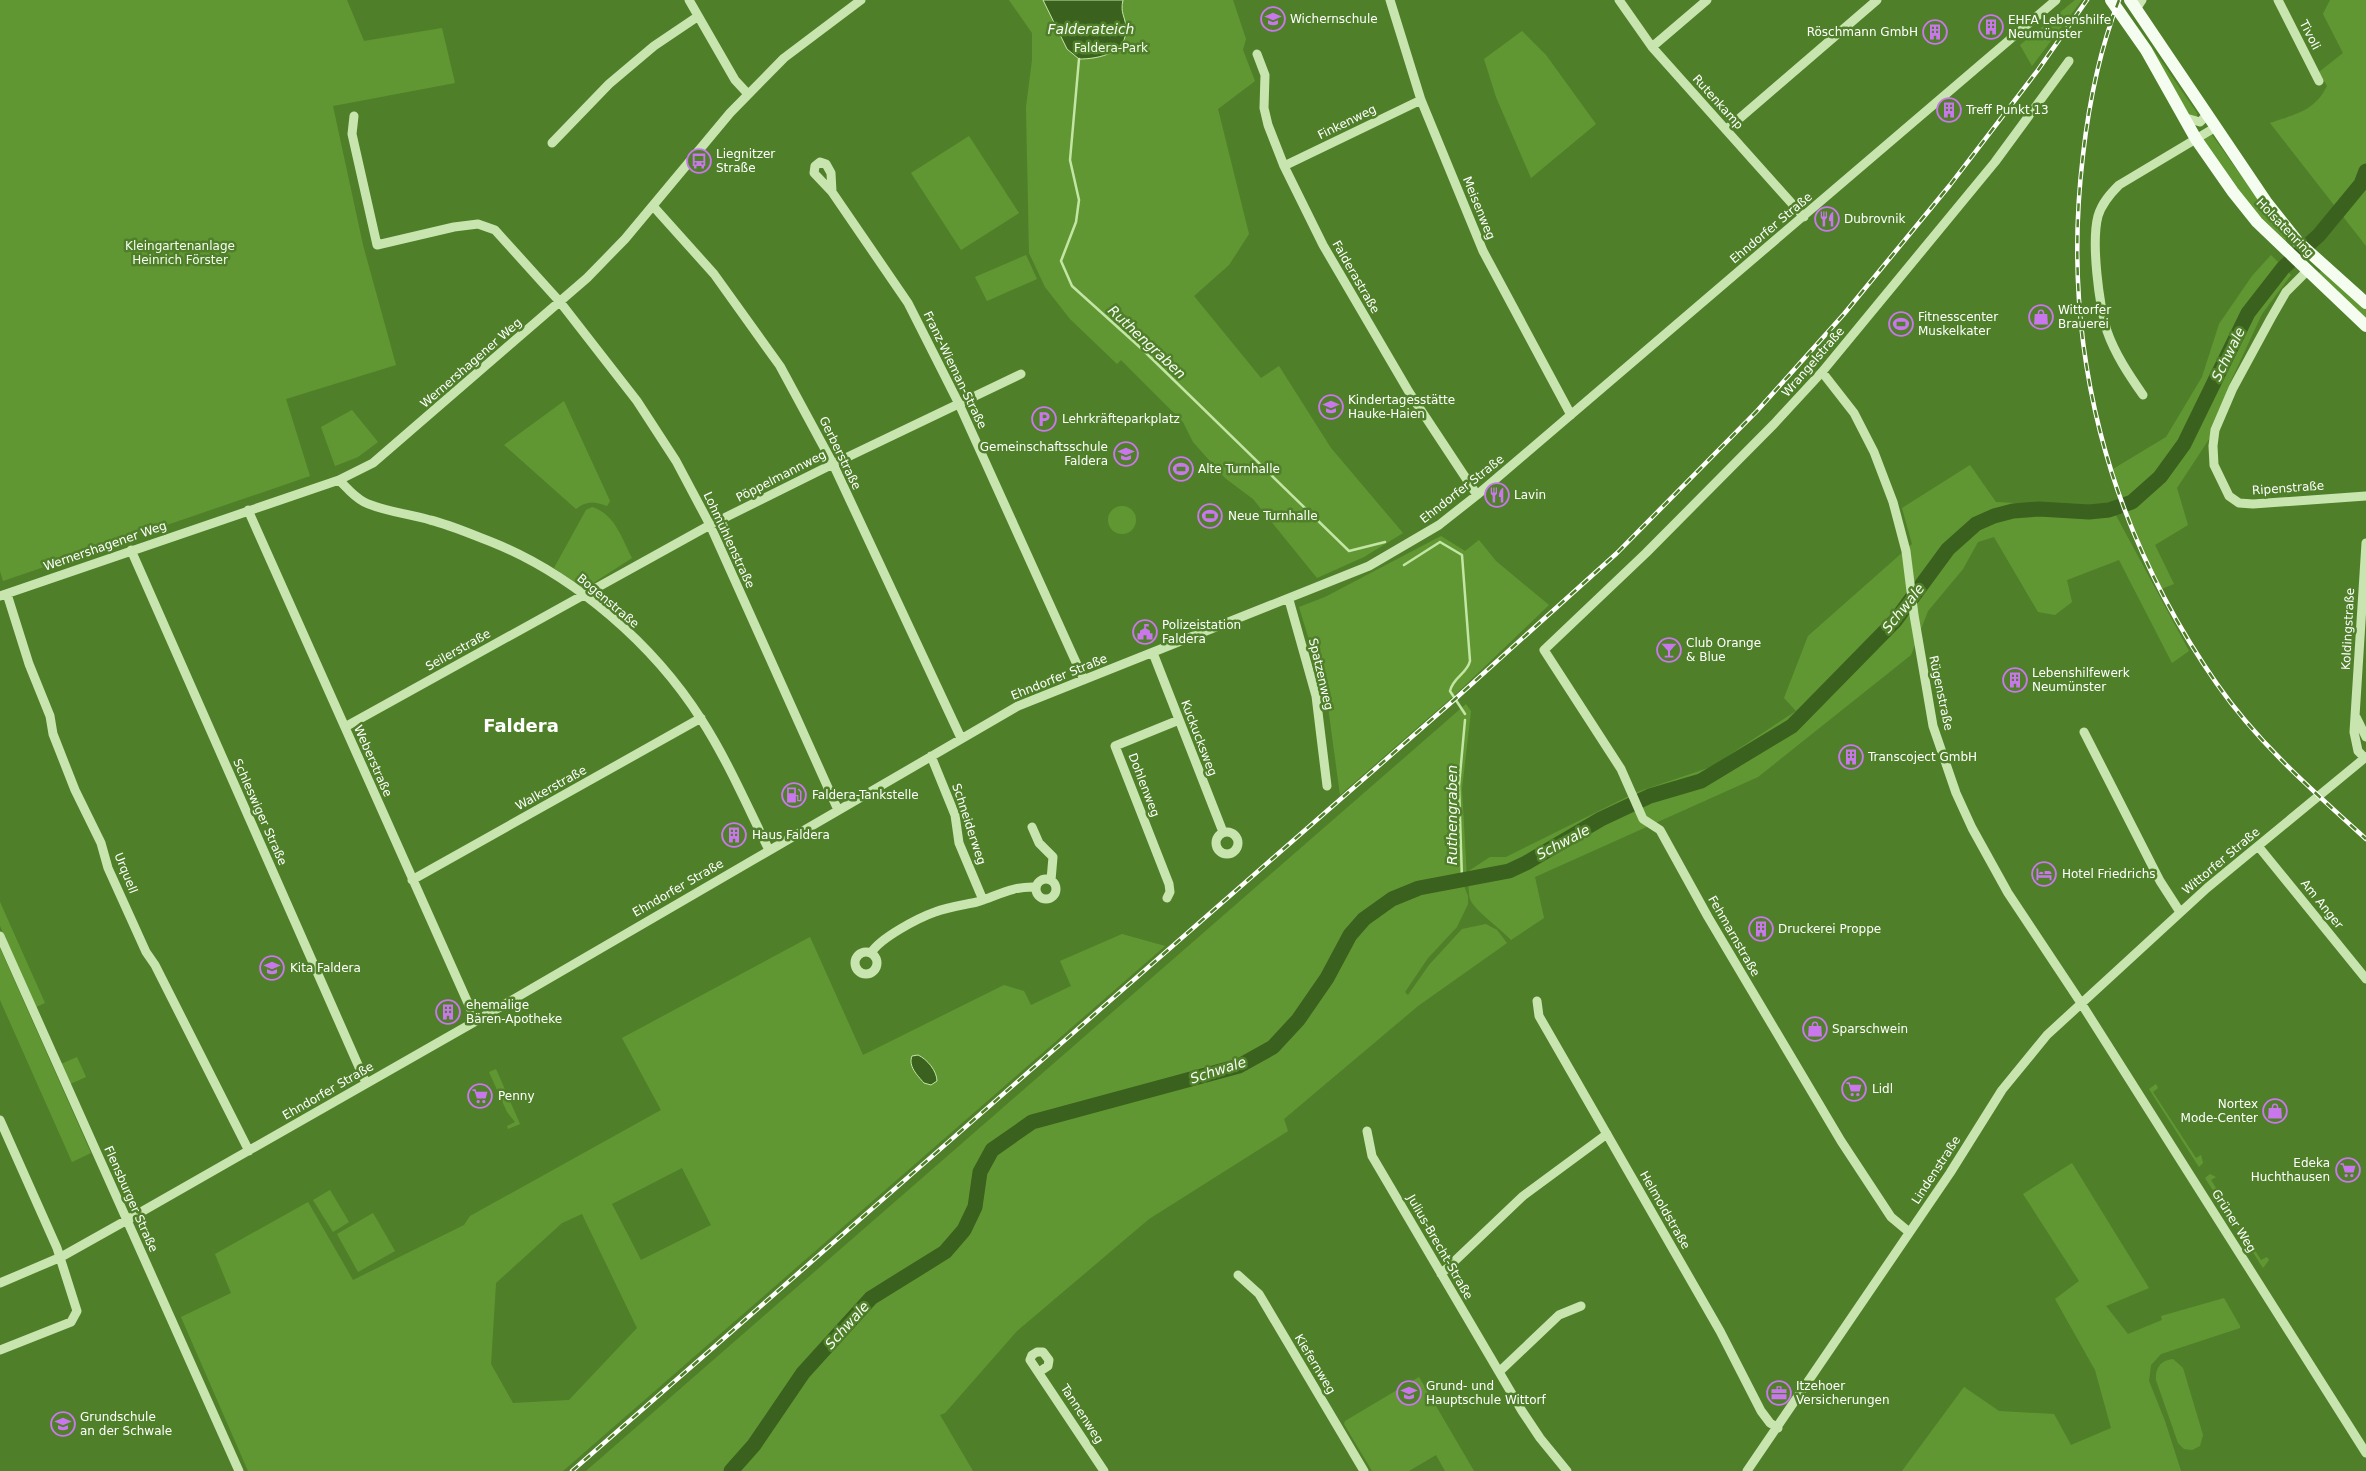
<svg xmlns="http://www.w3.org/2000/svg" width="2366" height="1471" viewBox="0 0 2366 1471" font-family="'DejaVu Sans',sans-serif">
<rect width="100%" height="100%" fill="#4f8029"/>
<path fill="#619733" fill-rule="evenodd" d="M0,0H347L364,41L442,28L455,83L333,106L363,245L396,365L286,399L310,476L3,581L0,571Z
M1009,0H1233L1246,39L1243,50L1255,81L1218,109L1249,234L1229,265L1194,296L1261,378L1279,366L1331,448L1403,533L1364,557L1317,578L1253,499L1225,478L1193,442L1183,422L1121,360L1117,364L1070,319L1045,287L1029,253L1026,107L1032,60V33Z
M2075,0H2082L2032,66L2020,45Z
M2330,0H2366V246L2270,123C2295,114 2314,112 2327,86L2319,72L2343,53L2323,14Z
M2137,26L2197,113V117L2188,114L2136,27Z
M1522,31L1546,55L1596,124L1531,178L1496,97L1484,59Z
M2212,135L2286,238V241L2252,209L2203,140Z
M969,136L1019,213L961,250L911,173Z
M1026,255L1037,279L987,301L975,277Z
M2271,255L2291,275L2262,314L2229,385L2215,430L2177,488L2188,525L2155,545L2174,584L2161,589L2142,552L2113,469L2166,437L2202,377L2219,324L2252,276Z
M2322,270L2366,307V320L2319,273Z
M564,401L610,501L607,506C594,501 586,501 576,509L504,445Z
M352,410L378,442L358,457L335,466L321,427Z
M1970,465L1996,502L2112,508L2189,651L2172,663L2119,560L2067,580L2072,602L2055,615L2038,612L1994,537L1978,542L1963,569L1928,611L1911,655L1758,777L1535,877L1544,918L1511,940C1501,929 1474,910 1470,899C1468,892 1469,880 1467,872L1490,857H1506L1637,792L1711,767L1796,711L1784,698L1808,636L1912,544L1902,508Z
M1108 520a14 14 0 1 1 28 0a14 14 0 1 1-28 0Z
M592,507C615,514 622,539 632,558L584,589L554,568L586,510Z
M1441,536L1465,551L1479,540L1496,561L1549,605L1457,693L1340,795L1327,699L1299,607L1325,597Z
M1466,704L1471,711L1462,789L1467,879L1462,881L1468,896V904L1457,927L1428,958L1405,992L1408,995L1429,965L1462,929L1486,924L1497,930L1507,943L1418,1006L1284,1119L1288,1131L1149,1219L1017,1331L945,1413L940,1415L973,1471H586Z
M0,902L45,1003L36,1007L0,926Z
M1122,934L1165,946L563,1471H248L181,1317L231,1293L215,1254L308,1202L353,1280L464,1225L470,1216L661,1110L622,1038L810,937L863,1055L1004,985L1024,991L1031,1005L1071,986L1060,961ZM682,1168L711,1225L641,1260L612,1204ZM582,1214L637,1328L569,1400L513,1403L491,1364L496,1283L562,1223Z
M0,948L91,1153L72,1162L0,1000Z
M77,1057L86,1077L70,1084L61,1064Z
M496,1069L520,1124L508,1129L507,1126L515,1122L507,1112L489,1072Z
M2156,1084L2158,1088L2153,1092L2196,1158L2201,1155L2203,1163L2199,1167L2149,1089Z
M2072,1163L2149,1288L2106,1306L2128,1334L2162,1320L2161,1316L2224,1298L2240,1326V1328L2161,1354L2151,1365L2149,1381L2165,1421L2181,1471H1902L1964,1387L1999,1411L2054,1414L2071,1445L2111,1428L2095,1370L2055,1299L2079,1281L2023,1194Z
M2210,1174L2216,1177L2211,1180L2261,1260L2267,1257L2269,1260L2263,1268L2205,1178Z
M330,1190L349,1222L333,1232L313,1200Z
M373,1213L395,1251L358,1272L337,1234Z
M2173,1359L2183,1368L2203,1435L2200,1446L2192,1450L2184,1449L2178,1443L2156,1380C2155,1368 2161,1360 2173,1359Z
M1419,1377L1474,1471H1445L1436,1455L1409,1471H1372L1344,1424L1345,1421Z"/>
<path fill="#3a611d" stroke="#c3e6a5" d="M1043,0H1123C1120,13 1125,16 1126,27C1128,53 1099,59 1079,59L1067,49Z
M918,1055C927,1059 937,1071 937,1081L931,1085L924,1083C917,1075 908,1066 912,1056Z"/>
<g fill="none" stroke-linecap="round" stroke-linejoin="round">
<path stroke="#c3e6a5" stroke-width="2.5" d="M1079,59L1070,160L1079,200L1076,222L1061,261L1072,286L1143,350L1349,551L1385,542
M1404,565L1440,542L1462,555L1470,661C1467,674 1453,677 1450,691L1465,714
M1462,880L1459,786L1465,720"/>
<path stroke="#3a611d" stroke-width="15" d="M731,1471L754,1445L803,1373L871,1298L945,1252L964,1230L975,1207L980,1172L992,1150L1032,1122L1239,1066L1273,1047L1298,1020L1327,978L1350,935L1364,919L1392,899L1419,888L1509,871L1526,863L1601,819L1650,796L1701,781L1792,726L1895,621L1948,549L1976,524L1994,516L2013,511L2039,509L2089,512L2109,510L2132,502L2160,477L2184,444L2248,313L2283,268L2319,235L2361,184L2366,171"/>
<path stroke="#c8e5b0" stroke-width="9" d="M689,0L735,80L748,94
M1390,0L1421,100L1483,251L1571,415
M1619,0L1652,47L1804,217
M2278,0L2319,81
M2136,9L2142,0
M1652,47L1707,0
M1257,54L1265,75L1264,108L1268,125L1284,166L1323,245L1409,392L1477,495
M354,116L352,134L377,245L454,227L478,224L495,230L560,302L637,401L676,461L710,525L838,810
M2186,118L2200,122L2208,114
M1726,130L1877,0
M552,143L609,84L654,46L697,17
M1284,166L1421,100
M832,192L814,173L815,166L820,162L826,164L831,173L832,192L908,303L959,404L1084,680
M653,206L714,274L780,366L833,464L961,738
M2307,271L2286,292L2271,318L2233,388L2215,430L2213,446L2214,465L2229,496L2239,503L2253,504L2366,496
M1822,372L1854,413L1874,452L1893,502L1906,551L1914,615L1933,726L1956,793L1972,828L2008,893L2081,1003L2366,1453
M2143,395C2129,375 2115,354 2107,331C2099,304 2091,243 2098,216C2102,203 2110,194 2119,185L2216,127
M339,480C347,488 354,497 364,502C382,511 410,514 430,520C451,525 473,535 494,543C575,576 654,645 701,719C728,761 747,806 769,850
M248,510L476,1021
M131,550L366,1083
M7,594L29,664L50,716L53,734L75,790L101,843L108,868L146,952L155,965L249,1151
M0,596L339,480L373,463L587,278L625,239L730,113L784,58L861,0
M1289,600L1316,696L1327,786
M1153,653L1223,832
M2356,717L2366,737
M345,727L710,525L833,464L1021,374
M2084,732L2160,881L2180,912
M931,756L955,815L959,843L983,900
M2365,758L2358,751L2354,732L2366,543
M1032,827L1039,843L1053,857L1051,880
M1216 843a11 11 0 1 1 22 0a11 11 0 1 1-22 0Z
M2258,846L2366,979
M1036 889a10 10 0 1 1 20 0a10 10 0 1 1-20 0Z
M412,880L701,718
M1167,898L1170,892L1169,884L1115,746L1179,720
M0,936L239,1471
M855 963a11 11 0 1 1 22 0a11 11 0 1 1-22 0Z
M871,953C880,938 918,918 935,912C948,907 963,905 977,902C999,895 1012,886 1036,887
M1537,1001L1539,1016L1720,1331L1761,1411L1770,1423L1778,1428
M0,1120L57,1248L77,1311L71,1322L0,1350
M1367,1131L1372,1156L1522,1411L1540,1438L1567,1471
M1909,1232L1891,1217L1841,1141L1708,917L1660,830L1643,819L1621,769L1544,650L1646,553L1774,424L1822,372L1995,162L2069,61
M1441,1274L1523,1196L1607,1134
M1238,1275L1259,1294L1364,1471
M0,1283L61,1257L127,1220L476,1021L1018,706L1369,566L1439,525L1477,495L2056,0
M1039,1372L1048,1366L1049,1360L1043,1352H1037L1032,1355L1030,1360L1104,1471
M1499,1372L1559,1315L1581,1306
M1747,1471L1950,1173L2002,1090L2047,1035L2207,888L2366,757"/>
<path stroke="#f5fdf1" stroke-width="12" d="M2111,0L2146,50L2196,139L2233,192L2257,222L2366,326
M2130,0L2267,203L2298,242L2366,303"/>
<g stroke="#fff" stroke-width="4.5">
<path id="rail" d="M2119,0C2100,49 2089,102 2083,155C2060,346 2107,526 2217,684C2258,743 2313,791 2366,839
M572,1471L1454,700L1617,553L1757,411L1844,314L1950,185L2038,70L2087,0"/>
</g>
<use href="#rail" stroke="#4f8029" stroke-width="2.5" stroke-dasharray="8" stroke-linecap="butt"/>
</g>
<defs>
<g id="school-ring" transform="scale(1.25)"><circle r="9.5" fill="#4f8029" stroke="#ca77ed" stroke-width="1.5"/><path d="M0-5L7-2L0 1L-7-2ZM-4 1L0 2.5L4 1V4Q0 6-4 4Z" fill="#ca77ed"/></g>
<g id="building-ring" transform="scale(1.25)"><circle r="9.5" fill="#4f8029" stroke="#ca77ed" stroke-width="1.5"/><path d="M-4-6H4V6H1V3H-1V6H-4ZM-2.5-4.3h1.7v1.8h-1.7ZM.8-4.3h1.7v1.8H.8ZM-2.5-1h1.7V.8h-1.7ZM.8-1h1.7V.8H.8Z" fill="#ca77ed"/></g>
<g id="bus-ring" transform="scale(1.25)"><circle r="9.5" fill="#4f8029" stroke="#ca77ed" stroke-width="1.5"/><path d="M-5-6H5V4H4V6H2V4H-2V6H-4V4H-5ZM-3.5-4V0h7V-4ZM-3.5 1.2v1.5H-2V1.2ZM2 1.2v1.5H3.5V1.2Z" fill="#ca77ed"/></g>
<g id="restaurant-ring" transform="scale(1.25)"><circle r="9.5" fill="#4f8029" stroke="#ca77ed" stroke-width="1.5"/><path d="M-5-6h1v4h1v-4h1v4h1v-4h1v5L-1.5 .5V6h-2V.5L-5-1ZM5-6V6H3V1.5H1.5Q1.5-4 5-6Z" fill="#ca77ed"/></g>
<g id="shop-ring" transform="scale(1.25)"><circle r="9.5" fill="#4f8029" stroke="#ca77ed" stroke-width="1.5"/><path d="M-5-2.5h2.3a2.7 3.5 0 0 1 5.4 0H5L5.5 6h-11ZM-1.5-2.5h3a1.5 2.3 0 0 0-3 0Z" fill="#ca77ed"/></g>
<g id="stadium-ring" transform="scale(1.25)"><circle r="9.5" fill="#4f8029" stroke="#ca77ed" stroke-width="1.5"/><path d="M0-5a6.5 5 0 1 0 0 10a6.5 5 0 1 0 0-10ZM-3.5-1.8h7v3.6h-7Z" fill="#ca77ed"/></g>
<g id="parking-ring" transform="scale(1.25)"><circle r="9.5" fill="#4f8029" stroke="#ca77ed" stroke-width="1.5"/><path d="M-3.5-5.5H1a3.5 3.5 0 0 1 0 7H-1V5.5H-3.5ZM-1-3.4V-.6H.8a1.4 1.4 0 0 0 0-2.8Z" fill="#ca77ed"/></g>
<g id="civic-ring" transform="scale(1.25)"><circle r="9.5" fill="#4f8029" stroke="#ca77ed" stroke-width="1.5"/><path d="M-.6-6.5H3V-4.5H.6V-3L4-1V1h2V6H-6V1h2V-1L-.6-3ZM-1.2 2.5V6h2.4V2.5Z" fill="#ca77ed"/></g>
<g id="bar-ring" transform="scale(1.25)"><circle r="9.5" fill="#4f8029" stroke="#ca77ed" stroke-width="1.5"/><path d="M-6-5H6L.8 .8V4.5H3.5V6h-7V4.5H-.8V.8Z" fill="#ca77ed"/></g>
<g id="fuel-ring" transform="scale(1.25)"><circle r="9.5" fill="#4f8029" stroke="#ca77ed" stroke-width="1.5"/><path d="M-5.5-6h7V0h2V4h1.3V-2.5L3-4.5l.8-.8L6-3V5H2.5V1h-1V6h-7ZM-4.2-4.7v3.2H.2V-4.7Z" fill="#ca77ed"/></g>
<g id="hotel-ring" transform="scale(1.25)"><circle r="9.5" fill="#4f8029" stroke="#ca77ed" stroke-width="1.5"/><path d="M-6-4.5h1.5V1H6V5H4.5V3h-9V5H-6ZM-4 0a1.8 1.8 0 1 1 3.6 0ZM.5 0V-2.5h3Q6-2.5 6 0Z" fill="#ca77ed"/></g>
<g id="supermarket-ring" transform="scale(1.25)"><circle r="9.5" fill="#4f8029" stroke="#ca77ed" stroke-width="1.5"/><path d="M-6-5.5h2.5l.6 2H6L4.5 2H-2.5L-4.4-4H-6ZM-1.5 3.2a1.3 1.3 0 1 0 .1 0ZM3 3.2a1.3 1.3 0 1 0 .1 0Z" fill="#ca77ed"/></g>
<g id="office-ring" transform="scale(1.25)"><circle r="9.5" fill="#4f8029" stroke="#ca77ed" stroke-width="1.5"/><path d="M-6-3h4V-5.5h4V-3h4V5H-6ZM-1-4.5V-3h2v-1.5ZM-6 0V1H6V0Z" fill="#ca77ed"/></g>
</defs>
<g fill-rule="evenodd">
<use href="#school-ring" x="1273" y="19"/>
<use href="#building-ring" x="1991" y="27"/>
<use href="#building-ring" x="1935" y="32"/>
<use href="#building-ring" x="1949" y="110"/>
<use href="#bus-ring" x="699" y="161"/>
<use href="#restaurant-ring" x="1827" y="219"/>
<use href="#shop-ring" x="2041" y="317"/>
<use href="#stadium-ring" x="1901" y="324"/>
<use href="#school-ring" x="1331" y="407"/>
<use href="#parking-ring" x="1044" y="419"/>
<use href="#school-ring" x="1126" y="454"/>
<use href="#stadium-ring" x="1181" y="469"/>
<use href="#restaurant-ring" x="1497" y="495"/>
<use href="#stadium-ring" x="1210" y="516"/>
<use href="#civic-ring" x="1145" y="632"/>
<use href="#bar-ring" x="1669" y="650"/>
<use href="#building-ring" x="2015" y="680"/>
<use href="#building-ring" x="1851" y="757"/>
<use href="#fuel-ring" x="794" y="795"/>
<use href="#building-ring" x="734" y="835"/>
<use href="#hotel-ring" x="2044" y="874"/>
<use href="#building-ring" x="1761" y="929"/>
<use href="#school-ring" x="272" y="968"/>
<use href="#building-ring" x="448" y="1012"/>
<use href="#shop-ring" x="1815" y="1029"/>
<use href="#supermarket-ring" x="1854" y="1089"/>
<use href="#supermarket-ring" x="480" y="1096"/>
<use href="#shop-ring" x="2275" y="1111"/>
<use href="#supermarket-ring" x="2348" y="1170"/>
<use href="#school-ring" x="1409" y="1393"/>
<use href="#office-ring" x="1779" y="1393"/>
<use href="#school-ring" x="63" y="1424"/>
</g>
<g text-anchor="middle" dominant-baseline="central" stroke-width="5" stroke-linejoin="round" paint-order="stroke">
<g font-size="12" fill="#fff" stroke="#4f8029" text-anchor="start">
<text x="1290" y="19">Wichernschule</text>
<text x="2008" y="20">EHFA Lebenshilfe<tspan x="2008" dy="14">Neumünster</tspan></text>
<text x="1918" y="32" text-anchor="end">Röschmann GmbH</text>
<text x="1966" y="110">Treff Punkt 13</text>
<text x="716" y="154">Liegnitzer<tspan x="716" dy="14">Straße</tspan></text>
<text x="1844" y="219">Dubrovnik</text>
<text x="2058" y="310">Wittorfer<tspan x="2058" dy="14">Brauerei</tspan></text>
<text x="1918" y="317">Fitnesscenter<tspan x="1918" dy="14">Muskelkater</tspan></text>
<text x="1348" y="400">Kindertagesstätte<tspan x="1348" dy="14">Hauke-Haien</tspan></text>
<text x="1062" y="419">Lehrkräfteparkplatz</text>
<text x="1108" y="447" text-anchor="end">Gemeinschaftsschule<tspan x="1108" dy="14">Faldera</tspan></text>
<text x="1198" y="469">Alte Turnhalle</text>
<text x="1514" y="495">Lavin</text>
<text x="1228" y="516">Neue Turnhalle</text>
<text x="1162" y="625">Polizeistation<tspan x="1162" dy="14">Faldera</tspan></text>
<text x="1686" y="643">Club Orange<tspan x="1686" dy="14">&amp; Blue</tspan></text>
<text x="2032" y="673">Lebenshilfewerk<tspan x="2032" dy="14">Neumünster</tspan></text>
<text x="1868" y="757">Transcoject GmbH</text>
<text x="812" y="795">Faldera-Tankstelle</text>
<text x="752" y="835">Haus Faldera</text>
<text x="2062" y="874">Hotel Friedrichs</text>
<text x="1778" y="929">Druckerei Proppe</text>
<text x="290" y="968">Kita Faldera</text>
<text x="466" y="1005">ehemalige<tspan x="466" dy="14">Bären-Apotheke</tspan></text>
<text x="1832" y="1029">Sparschwein</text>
<text x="1872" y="1089">Lidl</text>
<text x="498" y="1096">Penny</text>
<text x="2258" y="1104" text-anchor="end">Nortex<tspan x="2258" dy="14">Mode-Center</tspan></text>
<text x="2330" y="1163" text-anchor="end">Edeka<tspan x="2330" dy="14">Huchthausen</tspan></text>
<text x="1426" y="1386">Grund- und<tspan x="1426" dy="14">Hauptschule Wittorf</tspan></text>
<text x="1796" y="1386">Itzehoer<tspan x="1796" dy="14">Versicherungen</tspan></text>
<text x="80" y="1417">Grundschule<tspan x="80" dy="14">an der Schwale</tspan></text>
</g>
<g font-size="12" fill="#fff" stroke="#4f8029">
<text transform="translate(2310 35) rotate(63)">Tivoli</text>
<text transform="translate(1718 102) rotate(48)">Rutenkamp</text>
<text transform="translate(1347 122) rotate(-26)">Finkenweg</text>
<text transform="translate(1479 208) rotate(68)">Meisenweg</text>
<text transform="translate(1771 228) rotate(-40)">Ehndorfer Straße</text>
<text transform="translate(2285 228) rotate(46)">Holsatenring</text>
<text transform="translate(1356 277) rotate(60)">Falderastraße</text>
<text transform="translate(1813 362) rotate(-49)">Wrangelstraße</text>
<text transform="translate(471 363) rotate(-41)">Wernershagener Weg</text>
<text transform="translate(955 370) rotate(64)">Franz-Wieman-Straße</text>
<text transform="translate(840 453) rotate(64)">Gerberstraße</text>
<text transform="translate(781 476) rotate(-27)">Pöppelmannweg</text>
<text transform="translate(2288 488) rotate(-4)">Ripenstraße</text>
<text transform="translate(1462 489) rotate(-38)">Ehndorfer Straße</text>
<text transform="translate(729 540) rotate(65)">Lohmühlenstraße</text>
<text transform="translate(105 546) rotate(-19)">Wernershagener Weg</text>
<text transform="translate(608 601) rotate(40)">Bogenstraße</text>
<text transform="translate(2348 629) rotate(-87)">Koldingstraße</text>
<text transform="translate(458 650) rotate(-29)">Seilerstraße</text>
<text transform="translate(1321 674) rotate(77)">Spatzenweg</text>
<text transform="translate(1059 677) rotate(-22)">Ehndorfer Straße</text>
<text transform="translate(1941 693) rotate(78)">Rügenstraße</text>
<text transform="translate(1199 738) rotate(69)">Kuckucksweg</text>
<text transform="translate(373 761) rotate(66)">Weberstraße</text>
<text transform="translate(1144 785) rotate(69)">Dohlenweg</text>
<text transform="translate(551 788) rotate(-29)">Walkerstraße</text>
<text transform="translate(260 812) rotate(66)">Schleswiger Straße</text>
<text transform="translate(969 824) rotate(72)">Schneiderweg</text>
<text transform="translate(2221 861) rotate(-40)">Wittorfer Straße</text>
<text transform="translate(126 873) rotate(68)">Urquell</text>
<text transform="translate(678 888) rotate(-30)">Ehndorfer Straße</text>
<text transform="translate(2322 904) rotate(51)">Am Anger</text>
<text transform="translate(1734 936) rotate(60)">Fehmarnstraße</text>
<text transform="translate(328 1091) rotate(-30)">Ehndorfer Straße</text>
<text transform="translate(1936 1170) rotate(-57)">Lindenstraße</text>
<text transform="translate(131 1199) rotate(66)">Flensburger Straße</text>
<text transform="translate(1665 1210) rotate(60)">Helmoldstraße</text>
<text transform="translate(2234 1221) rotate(58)">Grüner Weg</text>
<text transform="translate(1440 1247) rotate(60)">Julius-Brecht-Straße</text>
<text transform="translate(1315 1364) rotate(59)">Kiefernweg</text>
<text transform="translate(1082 1414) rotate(57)">Tannenweg</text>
</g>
<g font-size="12" fill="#f5fcf0" stroke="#4f8029">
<text x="1111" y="48">Faldera-Park</text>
<text x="180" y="246">Kleingartenanlage<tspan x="180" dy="14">Heinrich Förster</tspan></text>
</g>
<g font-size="14" font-style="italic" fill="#f8fcf5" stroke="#4f8029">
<text x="1091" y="29">Falderateich</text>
<text transform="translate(1147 342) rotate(43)">Ruthengraben</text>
<text transform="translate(2228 354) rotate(-64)">Schwale</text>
<text transform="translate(1903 608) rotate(-51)">Schwale</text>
<text transform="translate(1452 815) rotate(-90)">Ruthengraben</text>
<text transform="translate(1563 842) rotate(-28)">Schwale</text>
<text transform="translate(1218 1070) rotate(-18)">Schwale</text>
<text transform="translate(847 1325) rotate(-48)">Schwale</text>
</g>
<g font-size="18" font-weight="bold" fill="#fff" stroke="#4f8029">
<text x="521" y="725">Faldera</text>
</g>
</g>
</svg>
